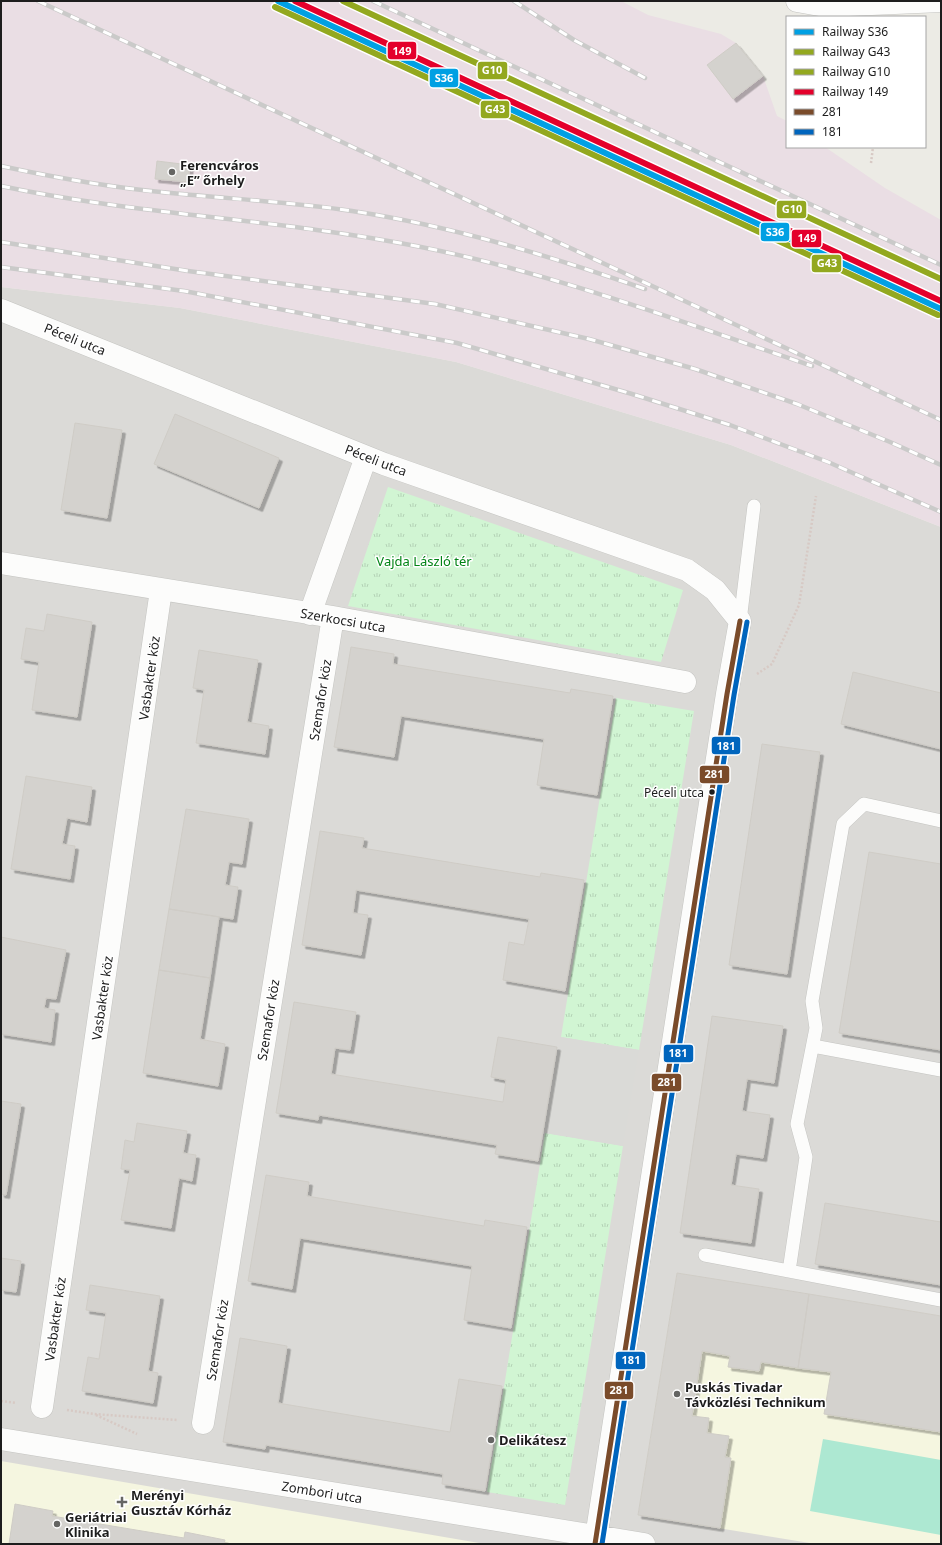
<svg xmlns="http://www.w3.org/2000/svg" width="942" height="1545" viewBox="0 0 942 1545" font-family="'Noto Sans',sans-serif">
<defs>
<pattern id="park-tufts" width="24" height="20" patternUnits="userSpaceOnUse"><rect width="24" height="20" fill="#d1f5d3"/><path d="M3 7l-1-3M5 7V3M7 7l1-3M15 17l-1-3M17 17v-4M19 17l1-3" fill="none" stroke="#b3d2b5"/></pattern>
<filter id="shadow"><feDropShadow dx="3.5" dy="3.5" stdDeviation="0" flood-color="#0004"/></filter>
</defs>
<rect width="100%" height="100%" fill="#ecebe5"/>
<path fill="#dbdad7" d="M1,287L180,308L456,362L731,445L941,527V1544H1Z"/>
<path fill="#eadee4" d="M1,1H621L648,15L721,34L736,43L707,66L733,99L763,76L777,116L787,121V147H825L885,188L941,220V527L731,445L456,362L180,308L1,287Z"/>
<path fill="#f5f6e0" d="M677,1273L941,1316V1544H816L638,1515Z
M1,1461L485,1544H1Z"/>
<path fill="url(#park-tufts)" d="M388,487L683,590L661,662L348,606Z
M616,698L694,711L639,1050L561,1037Z
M545,1133L623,1146L565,1505L487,1492Z"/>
<path fill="#ade8d2" d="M823,1439L941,1460V1535L810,1511Z"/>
<path fill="#dadad7" d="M561,1037L639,1050L623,1146L545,1133Z"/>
<path fill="#d4d2ce" stroke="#cfccc6" filter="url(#shadow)" d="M736,43L763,76L733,99L707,65Z
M157,161L190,165L188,182L155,179Z
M175,414L279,458L259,508L154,464Z
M75,423L122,430L107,518L61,510Z
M47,614L92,622L77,717L32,710L39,662L21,659L26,628L44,631Z
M351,647L394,654L393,664L570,693L571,689L613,696L597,795L537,785L544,739L401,716L394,757L334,747Z
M199,650L258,660L247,722L269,726L265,754L196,743L204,690L193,688Z
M853,672L941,693V749L841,724Z
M762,744L820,752L787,974L729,965Z
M26,776L92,787L87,822L67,818L62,844L75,846L70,879L11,869Z
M186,809L249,819L242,864L229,862L225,885L238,887L233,919L169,909Z
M320,831L364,838L362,848L540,877L541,873L584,880L565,991L503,980L509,942L524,945L529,919L356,890L353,913L368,915L361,955L302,945Z
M869,852L941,864V1050L839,1033Z
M169,909L219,917L210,978L159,970Z
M1,937L66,950L56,999L46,998L44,1008L55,1010L51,1042L1,1034Z
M159,970L210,978L200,1039L225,1044L218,1086L143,1073Z
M294,1002L356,1012L350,1050L335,1048L331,1074L503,1102L506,1080L491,1077L498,1037L557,1047L538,1161L495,1154L497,1145L319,1115L318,1120L276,1113Z
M712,1016L783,1026L774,1083L747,1079L742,1111L770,1115L763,1158L736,1154L731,1185L759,1189L751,1243L680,1233Z
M1,1101L21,1104L6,1195L1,1194Z
M137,1123L187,1131L183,1153L196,1155L192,1181L179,1178L171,1228L121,1220L130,1170L121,1169L125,1140L134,1142Z
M266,1175L309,1182L307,1196L484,1226L485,1220L527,1227L511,1328L464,1320L472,1266L300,1238L292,1289L248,1281Z
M825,1203L941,1222V1285L815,1264Z
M1,1258L21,1261L16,1292L1,1290Z
M677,1273L809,1294L798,1368L761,1362L759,1371L728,1367L730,1356L702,1351L692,1416L709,1418L707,1433L729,1436L725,1457L731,1458L720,1528L638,1515Z
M90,1285L160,1296L148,1371L158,1373L153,1403L82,1391L88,1357L99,1359L106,1313L86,1310Z
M809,1294L941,1316V1432L824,1414L831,1372L798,1368Z
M240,1338L287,1346L278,1403L450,1432L459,1379L502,1386L485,1491L442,1484L443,1474L266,1445L265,1449L223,1442Z
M15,1504L53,1511L52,1516L184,1538L185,1532L225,1540L224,1544H9Z"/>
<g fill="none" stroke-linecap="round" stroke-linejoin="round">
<g stroke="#c4c4c1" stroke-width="14">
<path id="service" d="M740,621L754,506
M813,1046L941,1070
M705,1255L941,1300
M789,1271L806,1157L797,1124L816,1028L812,1001L843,824L864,804L941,821"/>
</g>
<g stroke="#c4c4c1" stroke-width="23">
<path id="minor" d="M797,1L825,6L941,1
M1,310L384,464L687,570L715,590L740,621L727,694L595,1544
M1,563L333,617L685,682
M310,614L366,457
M42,1407L161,590
M203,1423L333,617
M1,1439L644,1544"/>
</g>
<path stroke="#d7c9c4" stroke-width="2.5" stroke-dasharray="2 2" stroke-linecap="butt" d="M871,163L873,147
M757,674L772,664L799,605L816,496
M1,1401L16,1403
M67,1410L94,1414L177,1420
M96,1415L137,1434"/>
<use href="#service" stroke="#fcfcfb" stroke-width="13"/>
<use href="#minor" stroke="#fcfcfb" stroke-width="22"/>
<g stroke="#cacac9" stroke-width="4.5">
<path id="rail" d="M38,1L941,420
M373,1L941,265
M514,1L574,40L645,78
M1,166C57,178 114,188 171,193C231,199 292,202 352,211C452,226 550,256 645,289
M1,186C138,215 278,219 416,246C551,272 681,322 812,366
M1,242L188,271L435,304L589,339L695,369L797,404L890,442L941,465
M1,267L184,291L457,343L632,394L730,425L828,462L941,512"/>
</g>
<use href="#rail" stroke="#fff" stroke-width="3" stroke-dasharray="9" stroke-linecap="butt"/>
<g stroke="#fff" stroke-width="8">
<path id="bus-1" d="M595,1544L727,694L740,621"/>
</g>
<g stroke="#fff" stroke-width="8">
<path id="bus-2" d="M602,1544L734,695L747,622"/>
</g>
<use href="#bus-1" stroke="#7a4b2a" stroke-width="5"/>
<use href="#bus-2" stroke="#0065bd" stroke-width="5"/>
<g stroke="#fff" stroke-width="9">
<path id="rail-1" d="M278,1L941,309"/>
</g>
<g stroke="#fff" stroke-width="9">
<path id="rail-2" d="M275,7L938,315"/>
</g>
<g stroke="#fff" stroke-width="9">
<path id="rail-3" d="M343,1L941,279"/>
</g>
<g stroke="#fff" stroke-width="9">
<path id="rail-4" d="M295,1L941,301"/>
</g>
<use href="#rail-1" stroke="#00a0e3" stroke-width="6"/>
<use href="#rail-2" stroke="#93a81f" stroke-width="6"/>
<use href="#rail-3" stroke="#93a81f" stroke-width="6"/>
<use href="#rail-4" stroke="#e4002b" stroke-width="6"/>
</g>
<g fill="#656563" stroke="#fff" stroke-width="1.5">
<circle cx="172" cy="172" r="4"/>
<circle cx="677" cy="1394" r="4"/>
<circle cx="491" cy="1440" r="4"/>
<path d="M120 1496h4v4h4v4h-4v4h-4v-4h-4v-4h4z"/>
<circle cx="57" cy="1524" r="4"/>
</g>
<circle fill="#1d1d1d" stroke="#fff" stroke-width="1.5" cx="712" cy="792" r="3.5"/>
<g text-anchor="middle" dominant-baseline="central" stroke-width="3" stroke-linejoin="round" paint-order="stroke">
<g font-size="12" fill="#1d1d1d" stroke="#fff" text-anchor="end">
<text x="704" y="792">Péceli utca</text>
</g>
<g font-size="13" font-weight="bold" fill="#1d1d1d" stroke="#fff" text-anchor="start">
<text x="180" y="165">Ferencváros<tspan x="180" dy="15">„E” őrhely</tspan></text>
<text x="685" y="1387">Puskás Tivadar<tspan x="685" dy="15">Távközlési Technikum</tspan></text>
<text x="499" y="1440">Delikátesz</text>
<text x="131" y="1495">Merényi<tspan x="131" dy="15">Gusztáv Kórház</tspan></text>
<text x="65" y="1517">Geriátriai<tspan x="65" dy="15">Klinika</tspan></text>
</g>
<g font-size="13" fill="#1d1d1d" stroke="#fff">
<text transform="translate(75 339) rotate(22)">Péceli utca</text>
<text transform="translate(376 460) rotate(21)">Péceli utca</text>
<text transform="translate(343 620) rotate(10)">Szerkocsi utca</text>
<text transform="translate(149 678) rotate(-82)">Vasbakter köz</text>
<text transform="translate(320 700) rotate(-81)">Szemafor köz</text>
<text transform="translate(102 998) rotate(-82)">Vasbakter köz</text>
<text transform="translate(268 1020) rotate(-81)">Szemafor köz</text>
<text transform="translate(55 1319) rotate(-82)">Vasbakter köz</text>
<text transform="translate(217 1340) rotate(-81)">Szemafor köz</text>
<text transform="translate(322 1492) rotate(9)">Zombori utca</text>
</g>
<g font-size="13" fill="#028416" stroke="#fff">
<text x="424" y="561">Vajda László tér</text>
</g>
</g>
<g stroke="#fff" stroke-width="1.5">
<rect x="387" y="41" width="30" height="19" rx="4" fill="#e4002b"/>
<rect x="477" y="61" width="31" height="19" rx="4" fill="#93a81f"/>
<rect x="429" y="68" width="30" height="20" rx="4" fill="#00a0e3"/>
<rect x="480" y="100" width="30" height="19" rx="4" fill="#93a81f"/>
<rect x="776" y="200" width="31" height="19" rx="4" fill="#93a81f"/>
<rect x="760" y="222" width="30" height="20" rx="4" fill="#00a0e3"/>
<rect x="791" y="229" width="31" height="19" rx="4" fill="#e4002b"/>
<rect x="811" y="254" width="31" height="19" rx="4" fill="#93a81f"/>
<rect x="711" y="736" width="30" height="19" rx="4" fill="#0065bd"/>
<rect x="699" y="765" width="31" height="19" rx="4" fill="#7a4b2a"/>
<rect x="663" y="1044" width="31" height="19" rx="4" fill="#0065bd"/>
<rect x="651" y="1073" width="31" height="19" rx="4" fill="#7a4b2a"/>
<rect x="615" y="1351" width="31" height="19" rx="4" fill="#0065bd"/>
<rect x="604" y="1381" width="30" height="19" rx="4" fill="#7a4b2a"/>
</g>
<g font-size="11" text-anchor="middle" font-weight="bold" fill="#fff">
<text x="402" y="55">149</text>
<text x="492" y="74">G10</text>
<text x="444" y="82">S36</text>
<text x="495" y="113">G43</text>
<text x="792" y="213">G10</text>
<text x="775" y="236">S36</text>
<text x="807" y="242">149</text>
<text x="827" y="267">G43</text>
<text x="726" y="750">181</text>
<text x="714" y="778">281</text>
<text x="678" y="1057">181</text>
<text x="667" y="1086">281</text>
<text x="631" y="1364">181</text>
<text x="619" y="1394">281</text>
</g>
<rect width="942" height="1545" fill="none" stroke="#1d1d1d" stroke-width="4"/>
<rect x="786" y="16" width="140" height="132" fill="#ffffff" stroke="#a5a5a5"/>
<rect x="794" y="29" width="20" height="6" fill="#00a0e3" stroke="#a5a5a5"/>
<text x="822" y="36" font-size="12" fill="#1d1d1d">Railway S36</text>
<rect x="794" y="49" width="20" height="6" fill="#93a81f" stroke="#a5a5a5"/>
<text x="822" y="56" font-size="12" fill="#1d1d1d">Railway G43</text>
<rect x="794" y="69" width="20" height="6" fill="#93a81f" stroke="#a5a5a5"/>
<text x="822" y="76" font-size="12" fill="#1d1d1d">Railway G10</text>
<rect x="794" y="89" width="20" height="6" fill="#e4002b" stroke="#a5a5a5"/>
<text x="822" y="96" font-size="12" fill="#1d1d1d">Railway 149</text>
<rect x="794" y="109" width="20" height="6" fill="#7a4b2a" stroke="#a5a5a5"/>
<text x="822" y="116" font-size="12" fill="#1d1d1d">281</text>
<rect x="794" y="129" width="20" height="6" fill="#0065bd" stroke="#a5a5a5"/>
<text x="822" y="136" font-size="12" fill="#1d1d1d">181</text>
</svg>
